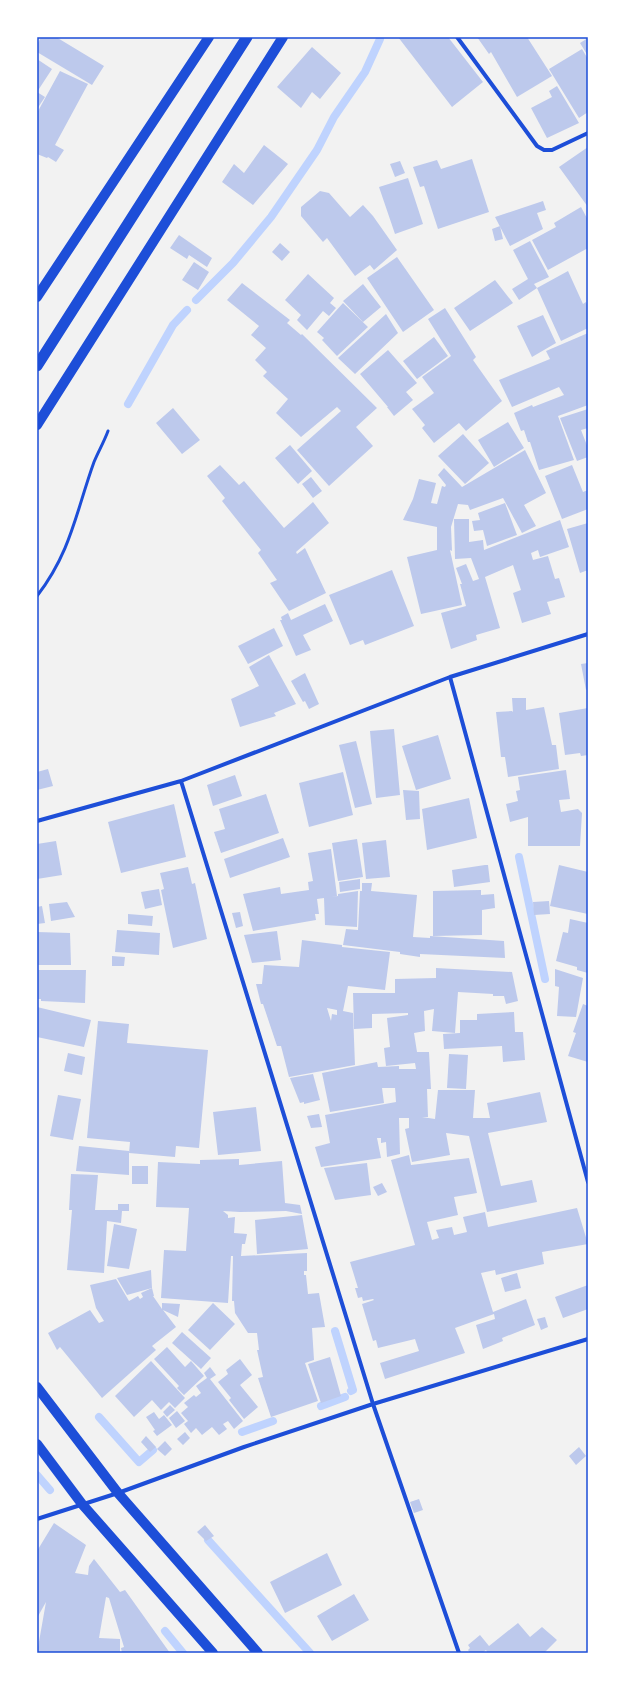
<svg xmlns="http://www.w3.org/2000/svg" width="625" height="1690" viewBox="0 0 625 1690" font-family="'Sofia Sans Condensed',sans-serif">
<rect width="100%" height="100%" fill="#f2f2f2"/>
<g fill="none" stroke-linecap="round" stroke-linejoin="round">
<path stroke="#bfd3fe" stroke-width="8" d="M196,300L233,263L271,217L317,150L334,117L365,72L380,39
M128,404L173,325L187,310
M519,857L545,979
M335,1331L353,1390L351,1391
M321,1406L345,1397
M99,1417L139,1462L153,1450
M242,1432L273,1421
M37,1475L50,1490
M208,1540L310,1653
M165,1631L183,1653"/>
</g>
<path fill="#bdc9ec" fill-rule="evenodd" d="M41,37H56L104,66L92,85L37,52V45Z
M398,37H448L483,82L452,107Z
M477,37H527L552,76L517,97L491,52L489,54Z
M588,38V56L580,43Z
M312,47L341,73L320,99L312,92L301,108L277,87Z
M582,49L588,59V112L579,118L549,69Z
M37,59L52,69L37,92L45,97L37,109Z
M60,71L88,84L55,145L64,150L56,162L48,157L47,158L37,154V113Z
M557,86L579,123L547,138L531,108L552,97L549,91Z
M264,145L288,164L253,205L222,182L234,164L244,173Z
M588,147V207L559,167Z
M472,159L489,212L438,229L424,186L420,187L413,167L437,160L441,169Z
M400,161L405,173L395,177L390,164Z
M408,178L423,224L395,234L379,187Z
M320,191L329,193L350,217L363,205L373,216L397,250L374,270L370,265L355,276L327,238L323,242L301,216V207Z
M543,201L546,210L537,213L543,229L510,246L495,217Z
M581,207L588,220V248L548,270L532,240L556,227L554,223Z
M500,226L503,239L495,241L492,229Z
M179,235L212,258L207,267L189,255L187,259L170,248Z
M530,241L549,277L534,284L537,288L519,300L512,289L528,279L513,250Z
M280,243L290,252L282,261L272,252Z
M397,257L434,310L403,332L367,278Z
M194,262L209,272L198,290L182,280Z
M568,271L583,304L586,302L588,307V328L561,341L537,288Z
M308,274L334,298L330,303L336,308L329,316L323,311L307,330L297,320L301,315L285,300Z
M495,280L513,303L470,331L454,308Z
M242,283L290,320L287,323L301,335L302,334L377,408L356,427L373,446L329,486L297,450L341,411L337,407L301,437L276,413L288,399L263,376L267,372L255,360L266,348L251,335L259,326L227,300Z
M363,284L381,307L363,322L343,301Z
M343,303L368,327L337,356L322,340L324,338L317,332Z
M445,308L476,357L473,360L502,401L466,431L459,423L434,443L422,428L425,425L412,409L434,393L422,377L451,356L428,319Z
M386,314L398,333L355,374L338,358Z
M543,315L556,343L532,357L517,326Z
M588,333V405L558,416L574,460L539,470L530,442H528L524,430L521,431L514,413L532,405L533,407L564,395L559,387L512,407L499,380L550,359L546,351Z
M434,337L448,356L417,379L403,361Z
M388,350L417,383L406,392L413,400L394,416L387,407H388L360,374Z
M173,408L200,440L182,454L156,423Z
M588,409V428L581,430L588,448V457L577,461L560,418Z
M508,422L524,448L494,467L478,440Z
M463,434L489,463L465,484L438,456Z
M290,445L312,471L298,484L275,458Z
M525,450L546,493L524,505L536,526L522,533L503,498L470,510L468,505L458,504L451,527L452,551L450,550L462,605L421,614L407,557L437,550V527L403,520L413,499L419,479L436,483L431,503L437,504L442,486L445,487L446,485L438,475L444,468L462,487Z
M220,465L239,485L244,481L284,528L313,502L329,523L296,552L297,554L305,548L326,593L289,611L270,583L277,580L258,553L261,550L222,501L225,498L207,476Z
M572,465L583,492L588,490V509L562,519L545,476Z
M311,477L322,491L313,498L302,484Z
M505,503L517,535L487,546L483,530L474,531L472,521L480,520L478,513Z
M454,519H469V542L483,540L484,550L560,520L569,547L540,557L538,550L531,553L533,560L548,556L555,579L559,578L565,597L547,602L551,614L522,623L513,593L521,590L513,565L485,577L500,628L476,635L477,640L451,649L441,613L466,606L460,584H462L456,568L466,564L473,581L479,579L471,558L455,559Z
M588,523V570L580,573L567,529Z
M392,570L414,626L365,645L363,640L350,645L329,595Z
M325,604L333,621L303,635L311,650L296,656L280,620H282L281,617L288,613L291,620Z
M274,628L283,646L248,664L238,646Z
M269,655L296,704L274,713L276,716L240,727L231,699L259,686L249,667Z
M588,663V689L586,690L581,664Z
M305,673L319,704L309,709L305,701L303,702L291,681Z
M512,698H526V710L544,707L552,745H556L559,769L508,777L505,757H501L496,712L512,711L513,712Z
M588,708V755L581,756L580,753L565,755L559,713Z
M394,729L400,795L376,798L370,731Z
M438,735L451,779L416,790L402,746Z
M356,741L372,804L355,808L339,745Z
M48,769L53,786L37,790V772Z
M566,770L570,799L559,800L561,812L578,809L582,813L580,846H528V817L510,822L506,804L518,801L516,791L520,790L518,777Z
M343,772L353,815L309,827L299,783Z
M235,775L242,796L213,806L207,785Z
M403,790L419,791L420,819L406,820Z
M266,794L279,833L221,853L214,832L225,829L219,809Z
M469,798L477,838L427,850L422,809Z
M174,804L186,857L121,873L108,822Z
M283,838L290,857L230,878L224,859Z
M357,839L363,877L338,881L332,843Z
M386,840L390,877L366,879L362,843Z
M56,841L62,875L37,879V844Z
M331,849L337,896L331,897L338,896V894L358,891L357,927L325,925L324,898L317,899L319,914H315L316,920L253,931L243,894L280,887L281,894L309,890L308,882L313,881L308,853Z
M485,865H488L490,882L454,887L452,870Z
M559,865L588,872V914L550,906Z
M188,867L192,884L195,883L207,939L173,948L161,890L164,889L160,873Z
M360,879V889L340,892L339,882Z
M362,883H372L371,891L417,895L413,937L430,938V936L504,941L505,958L420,954V957L400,954V952L343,945L346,929L358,930L360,891H362Z
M159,889L162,905L145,909L141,892Z
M481,890V895L494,894L495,908L482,910V935L433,936V891Z
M549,901L550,914L534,915L533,902Z
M67,902L75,917L51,921L49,904Z
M42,906L45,923L37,924V907Z
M240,912L243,926L236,928L232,913Z
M128,914L153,916L152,926L128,924Z
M570,919L588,923V973L577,970V967L556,961L563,932L568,933Z
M117,930L160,933L159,955L115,952Z
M277,931L281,960L252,963L244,935Z
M37,932L70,933L71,965H37Z
M302,940L342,945V947L390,952L385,990L348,986L343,1011L353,1013L355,1065L289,1077L281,1046H277L263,1004H261L256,984H262L264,965L299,967ZM327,1008L337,1010V1015L332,1014L331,1021Z
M112,956L125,957L124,966H112Z
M436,968L512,972L518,1001L506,1004L504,996H493V994L458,992L455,1033L432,1031L434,1009L424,1011L425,1031L414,1033L417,1052H429L431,1089H427L428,1117H422L435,1119L438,1090H475L473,1118H490L487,1103L540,1092L547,1122L488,1133L501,1186L532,1180L537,1202L487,1212L469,1136L446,1133L450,1155L412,1162L405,1129L409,1128V1118H399L400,1154L387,1157L386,1142L381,1143V1138H377L381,1158L321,1167L315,1147L330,1143L325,1115L396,1102L395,1088H382L384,1103L330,1112L322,1073L377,1062L378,1067L399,1066V1069H416L415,1063L386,1066L384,1048L390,1047L387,1018L408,1015V1013L372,1014V1028L354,1029L353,993H395V979L436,978Z
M555,969L583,978L576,1017L557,1016L559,987L555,986Z
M37,970H86L85,1003L41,1001V999H37Z
M583,1004L588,1006V1062L568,1056L576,1033L573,1032Z
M37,1007L91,1020L84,1047L37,1037Z
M514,1012L515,1032H523L525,1060L503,1062L502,1046L444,1049L443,1034L460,1033V1020H477V1014Z
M98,1021L129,1024L127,1043L208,1050L199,1148L176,1146L175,1157L129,1153L130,1142L87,1138Z
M68,1053L85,1057L82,1075L64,1071Z
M449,1054L468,1055L466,1089L447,1088Z
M313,1074L320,1100L304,1104V1102L300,1103L290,1078Z
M58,1095L81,1099L73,1140L50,1136Z
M256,1107L261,1151L218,1155L213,1112Z
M319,1114L322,1127L311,1128L307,1116Z
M79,1146L129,1151V1175L76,1171Z
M409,1155L411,1165L469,1158L477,1193L454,1197L458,1215L427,1222L432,1240L439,1238L436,1230L452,1227L454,1235L467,1232L463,1217L485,1212L488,1227L577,1208L588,1244L542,1252L544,1264L496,1275L495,1270L481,1273L493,1312L526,1299L535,1325L502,1338L503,1341L483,1349L476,1325L495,1319L494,1314L455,1328L465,1353L385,1379L380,1363L419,1351L415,1339L378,1348L376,1340L373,1341L362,1304L374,1300L373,1299L363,1301L362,1297L358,1298L355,1288H358L350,1262L415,1245L391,1160Z
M239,1159V1165L282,1161L285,1203L300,1205L302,1214L286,1211L240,1212L223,1211L228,1215V1218L235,1217L234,1233L247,1234L245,1244H242L241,1256L307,1253V1271H304V1275H306L308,1294L319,1293L325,1327L312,1328L314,1360L305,1363L318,1401L271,1417L258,1378L263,1377L257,1350H259L257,1333H248L235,1313L234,1301H232L233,1256H231L228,1303L161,1298L164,1250L186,1251L189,1208L156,1207L158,1162L200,1164V1160Z
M367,1163L371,1195L335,1200L324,1168Z
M132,1166H148V1184H132Z
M71,1174L98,1175L95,1210H118V1204H129V1211H122L121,1223L107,1221L104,1273L67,1270L72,1210H69Z
M382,1183L387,1192L378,1196L373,1187Z
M302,1215L308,1249L257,1254L255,1220Z
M114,1224L137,1229L129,1269L107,1266Z
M151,1270L152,1288L127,1295L117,1278Z
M517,1273L521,1288L505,1292L501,1278Z
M116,1279L129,1301L138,1296L140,1299L143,1297L141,1293L152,1288L154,1296H153L162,1309V1303L180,1304L178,1317L163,1310L176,1327L152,1346L156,1350L102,1398L60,1347L57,1350L48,1333L90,1310L99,1323L104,1321L96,1308L90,1285Z
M588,1285V1309L563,1318L555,1297Z
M213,1303L235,1324L210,1350L188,1330Z
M545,1317L548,1327L541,1330L537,1319Z
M182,1332L211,1358L201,1369L172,1343Z
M167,1347L185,1367L191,1361L204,1376L184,1395L177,1388L179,1386L154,1359Z
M330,1357L341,1396L321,1403L308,1364Z
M240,1359L252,1375L240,1385L258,1407L244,1419L229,1400L231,1398L218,1382L228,1374L226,1370Z
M151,1361L185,1398L175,1408L169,1402L161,1410L152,1400L134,1417L115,1396Z
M210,1367L216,1375L210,1379L243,1421L234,1429L228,1421L223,1424L227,1429L219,1435L212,1427L202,1435L196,1428L191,1433L184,1424L188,1421L181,1413L188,1407L184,1403L194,1395L196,1397L201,1393L196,1386L207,1378L204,1373Z
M170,1405L175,1410L167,1417L163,1412Z
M177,1411L185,1421L176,1428L169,1418Z
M154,1412L159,1419L164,1415L172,1425L157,1436L153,1431L155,1430L146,1417Z
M185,1432L190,1438L183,1445L177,1439Z
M146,1436L156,1447L150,1452L141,1442Z
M165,1441L172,1449L165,1456L157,1449Z
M579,1447L586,1456L576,1465L569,1456Z
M419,1499L423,1510L414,1513L410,1502Z
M54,1523L86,1545L75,1573L88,1575L89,1566L94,1559L120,1592L125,1590L170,1653H122L121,1648L124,1647L109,1598L106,1597L99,1638L120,1639V1653H37L46,1602L37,1618V1551Z
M205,1525L214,1536L206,1541L197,1532Z
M327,1553L342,1585L285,1613L270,1582Z
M354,1594L369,1620L332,1641L317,1616Z
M518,1623L530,1637L542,1627L557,1640L544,1653H488L486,1650L482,1653H470L468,1650L470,1648L468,1645L480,1635L489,1646Z"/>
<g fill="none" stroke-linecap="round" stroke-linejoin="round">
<path stroke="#1d4ed8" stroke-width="3" d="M37,596C71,552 76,512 94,462C98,452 104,442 108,431"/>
<path stroke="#1d4ed8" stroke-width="4" d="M457,37L537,146L544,150H552L588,133
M450,677L588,1182
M181,781L373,1404L459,1653
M37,821L181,781L450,677L588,634
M37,1519L118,1493L244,1447L373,1404L588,1339"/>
<path stroke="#1d4ed8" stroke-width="10" d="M37,297L209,37
M37,425L283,37
M37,1387L118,1493L258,1653
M37,1444L82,1504L213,1653"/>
<path stroke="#1d4ed8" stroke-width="11" d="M37,366L247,37"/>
</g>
<rect width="625" height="1690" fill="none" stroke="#ffffff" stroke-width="76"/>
<rect x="38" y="38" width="549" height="1614" fill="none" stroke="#1d4ed8" stroke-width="1.5"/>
</svg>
